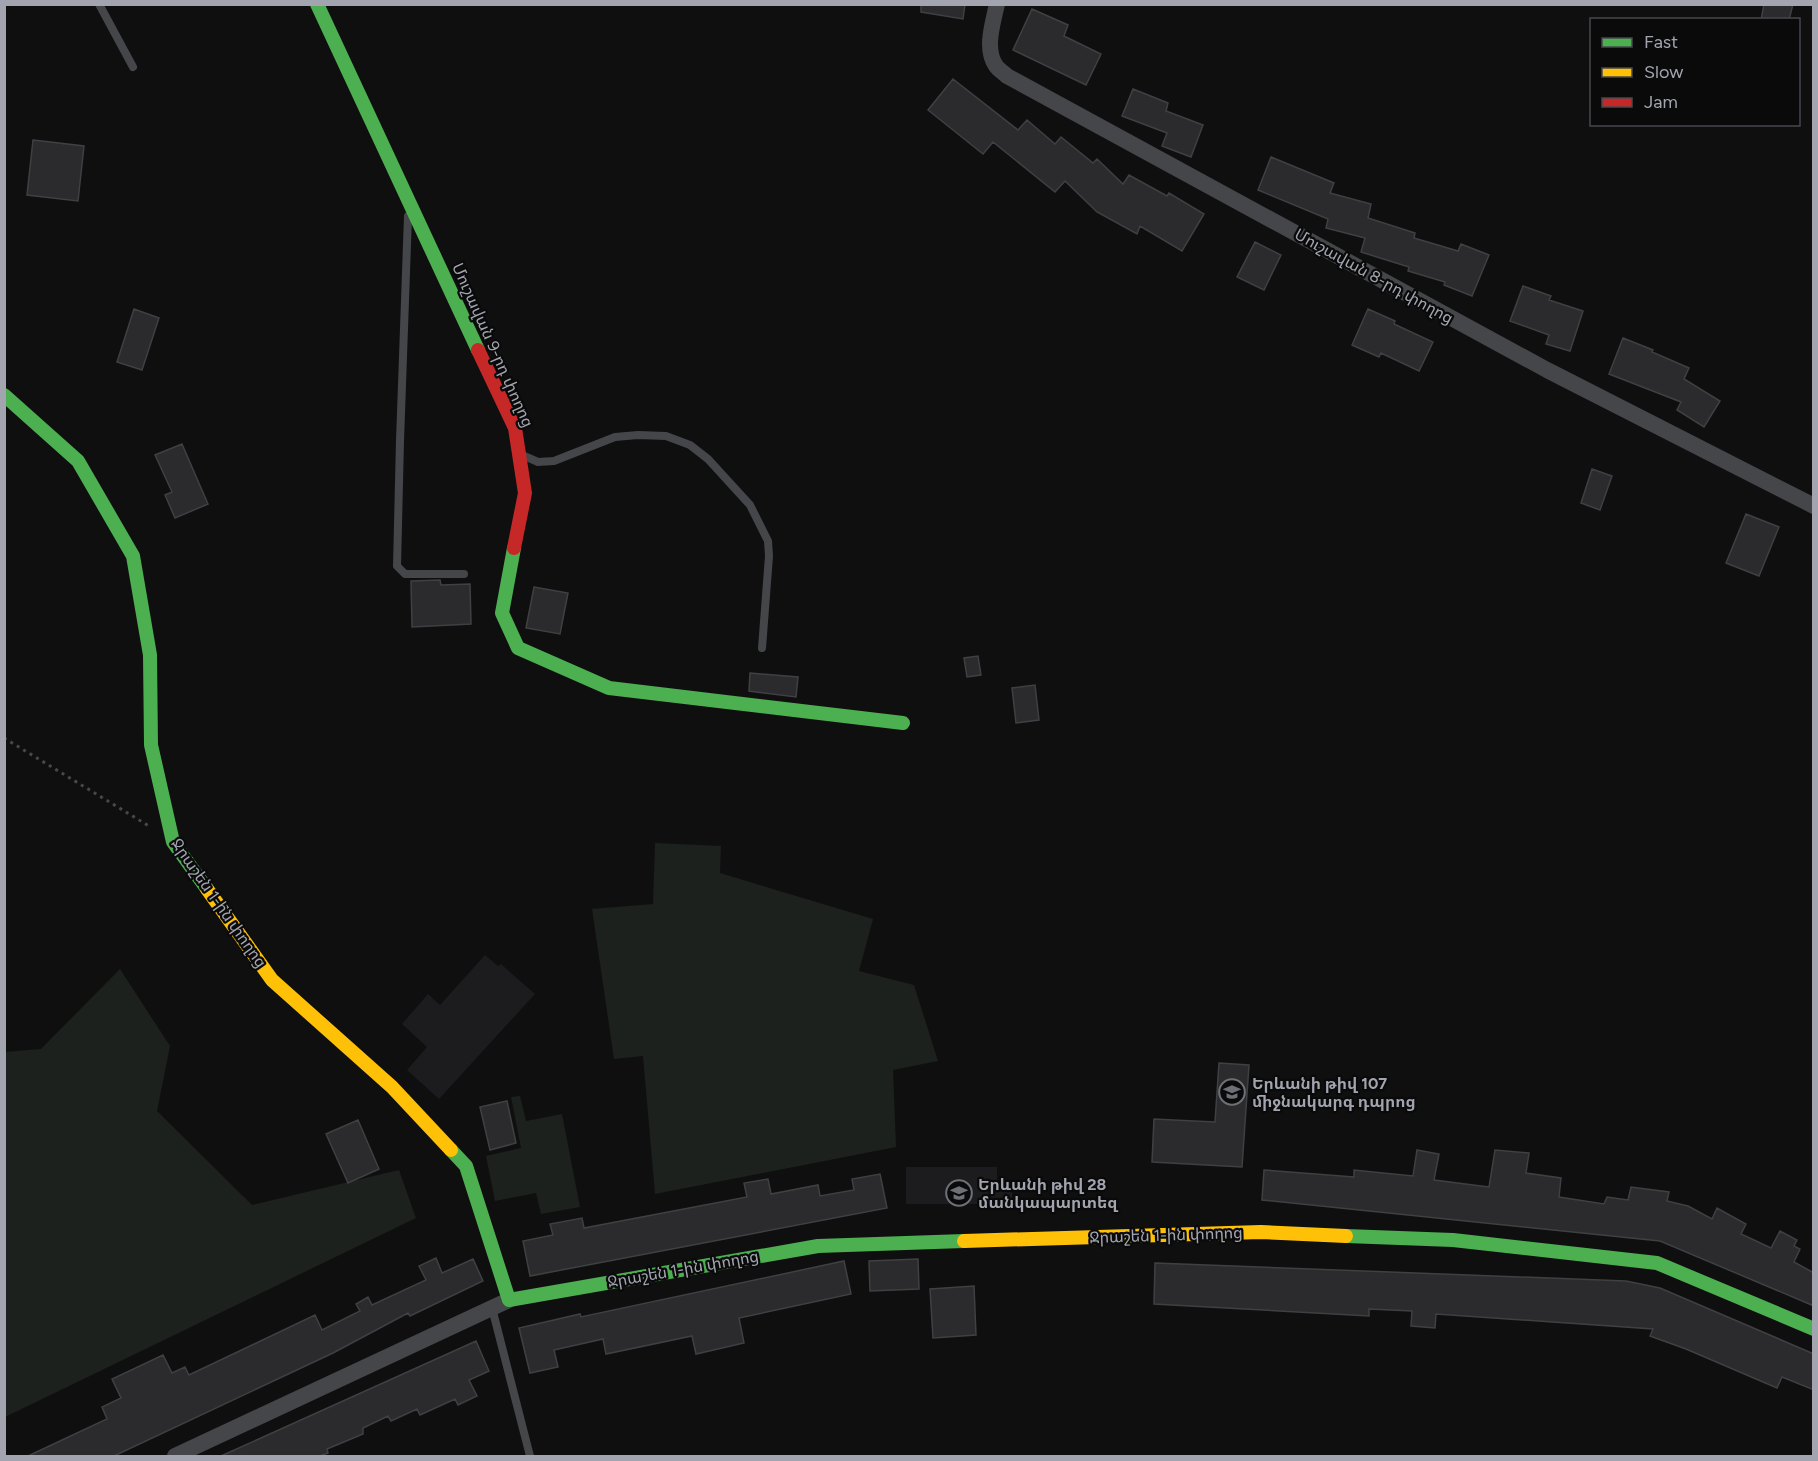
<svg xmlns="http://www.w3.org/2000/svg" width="1818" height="1461" viewBox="0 0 1818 1461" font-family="Figtree,'Noto Sans Armenian',sans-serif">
<rect width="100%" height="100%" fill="#0f0f10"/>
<path fill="#1c1c1e" d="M485,955L498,966L501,964L535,994L439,1099L407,1070L427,1047L402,1024L428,994L440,1005Z
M906,1167H997V1182H1012V1204H906Z"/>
<path fill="#1c211d" d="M655,843L721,846L720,873L873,919L859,971L914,985L938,1061L893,1070L896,1147L655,1194L643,1056L614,1059L592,909L653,904Z
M120,969L170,1046L157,1111L252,1205L399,1170L416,1218L5,1417V1052L41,1049Z
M520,1096L526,1121L562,1114L580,1207L541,1214L536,1193L495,1201L486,1156L521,1148L511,1097Z"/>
<path fill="#2b2b2d" stroke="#3f4043" stroke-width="1.5" d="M921,4H965L963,19L921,12Z
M1764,4H1793L1789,20H1761Z
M1032,9L1068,25L1064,36L1101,54L1086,85L1013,50Z
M953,79L1018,130L1027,120L1055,144L1061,137L1093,163L1097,159L1123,184L1129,175L1167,196L1169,193L1204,214L1182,251L1140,226L1137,234L1097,212L1065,181L1055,192L993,142L983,154L928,110Z
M1133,89L1168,103L1166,111L1203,125L1191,157L1162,146L1167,133L1122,116Z
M33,140L84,146L78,201L27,195Z
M1271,157L1334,183L1330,193L1371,204L1368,218L1415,233L1414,238L1458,251L1461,244L1489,255L1472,296L1444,285L1445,282L1408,271L1409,267L1361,252L1365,238L1326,228L1328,219L1258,190Z
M1255,242L1281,255L1264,290L1237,277Z
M1523,286L1551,296L1549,300L1583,311L1570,351L1546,344L1549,335L1510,321Z
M134,309L159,318L142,370L117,362Z
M1368,309L1395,321L1394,324L1433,342L1419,371L1381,353L1379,357L1352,345Z
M1623,338L1653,350L1652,352L1689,368L1684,379L1720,401L1704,427L1677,410L1681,402L1609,374Z
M182,444L208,504L175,518L165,495L172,492L155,455Z
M1592,469L1612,476L1600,510L1581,503Z
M1746,514L1779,527L1759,576L1726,563Z
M440,580L441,585L470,584L471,624L412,627L411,581Z
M534,587L568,593L560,634L526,628Z
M978,656L981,675L967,677L964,658Z
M750,673L798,677L796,697L749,691Z
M1035,685L1039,720L1016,723L1012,688Z
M1219,1063L1249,1065L1242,1167L1152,1162L1154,1119L1215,1122Z
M507,1101L516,1143L490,1150L480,1107Z
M358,1120L379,1169L348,1183L326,1134Z
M1417,1150L1439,1154L1434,1180L1489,1187L1495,1150L1529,1153L1526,1173L1561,1178L1559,1197L1604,1204L1607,1197L1628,1200L1631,1187L1669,1192L1667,1201L1688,1206L1712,1219L1717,1208L1746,1224L1741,1234L1771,1248L1780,1231L1797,1240L1794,1246L1800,1249L1794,1262L1814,1273V1306L1660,1241L1262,1200L1264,1170L1354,1177V1170L1413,1176Z
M880,1174L887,1208L530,1276L523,1241L553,1235L550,1224L582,1218L584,1228L747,1197L744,1183L768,1179L771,1194L818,1185L820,1196L854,1190L852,1179Z
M436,1258L442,1273L473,1259L483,1281L410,1316L408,1313L333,1353L114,1456H28L107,1419L102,1407L121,1398L112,1379L163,1355L172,1373L185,1367L189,1375L315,1315L322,1330L360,1311L356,1304L368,1297L372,1305L426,1280L419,1266Z
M918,1259L919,1289L870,1291L869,1261Z
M844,1261L851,1294L739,1318L744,1343L696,1354L692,1336L606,1354L603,1339L554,1350L558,1367L530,1373L519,1328L580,1314L581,1317Z
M1155,1263L1626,1281L1660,1288L1814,1354V1390L1782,1377L1777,1388L1686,1349L1650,1336L1653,1329L1436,1314L1435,1328L1411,1326L1412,1311L1369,1309V1316L1154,1304Z
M974,1286L976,1335L933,1338L930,1289Z
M476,1341L489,1371L469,1380L477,1396L458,1405L455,1399L420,1415L417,1409L391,1421L388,1416L363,1428V1434L327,1449L328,1453L320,1456H221Z"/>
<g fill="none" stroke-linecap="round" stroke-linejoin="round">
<path stroke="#47484b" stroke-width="3" stroke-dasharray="3 4.5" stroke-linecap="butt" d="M4,738L149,826"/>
<path stroke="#454649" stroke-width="8" d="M99,4L133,67
M408,216L400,441L397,566L405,574H464
M522,455L538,462L554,461L615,437L638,435L666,436L690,445L708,459L750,505L768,541L769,556L762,648
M492,1308L530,1456"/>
<path stroke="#454649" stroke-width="16" d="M997,4C993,23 984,49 996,66C999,70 1004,73 1007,76L1547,370L1814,506
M175,1456L509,1300"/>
<path stroke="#4caf50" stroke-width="14" d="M317,4L478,350
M4,395L78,461L133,556L150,655L151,745L173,842L207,889
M514,548L502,613L518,648L609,688L903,723
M451,1150L466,1166L509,1300L818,1246L964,1241
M1346,1236L1453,1240L1657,1263L1814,1329"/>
<path stroke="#ffc107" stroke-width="14" d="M207,889L272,980L392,1087L451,1150
M964,1241L1261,1232L1346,1236"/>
<path stroke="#c62828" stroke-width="14" d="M478,350L515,428L525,493L514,548"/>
</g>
<defs>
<g id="school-ring" transform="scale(1.35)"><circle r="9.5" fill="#0a0a0b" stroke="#6f7077" stroke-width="1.5"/><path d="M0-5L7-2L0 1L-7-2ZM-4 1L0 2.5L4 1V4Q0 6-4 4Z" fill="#6f7077"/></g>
</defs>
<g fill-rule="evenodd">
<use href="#school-ring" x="1232" y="1092"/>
<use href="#school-ring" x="959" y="1193"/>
</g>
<g text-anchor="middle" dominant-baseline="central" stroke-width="4.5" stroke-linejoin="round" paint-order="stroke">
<g font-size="16" fill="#a2a5af" stroke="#0a0a0b">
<text transform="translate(1374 276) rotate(29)">Մուշավան 8-րդ փողոց</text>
<text transform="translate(493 345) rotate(66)">Մուշավան 9-րդ փողոց</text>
<text transform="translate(219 903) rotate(55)">Ջրաշեն 1-ին փողոց</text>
<text transform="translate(1166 1235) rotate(-2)">Ջրաշեն 1-ին փողոց</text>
<text transform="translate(683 1269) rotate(-10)">Ջրաշեն 1-ին փողոց</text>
</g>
<g font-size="16" font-weight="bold" fill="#a2a5af" stroke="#0a0a0b" text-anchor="start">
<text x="1252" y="1083">Երևանի թիվ 107<tspan x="1252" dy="18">միջնակարգ դպրոց</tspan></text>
<text x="978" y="1184">Երևանի թիվ 28<tspan x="978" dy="18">մանկապարտեզ</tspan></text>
</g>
</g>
<rect width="1818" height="1461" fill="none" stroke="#a2a5af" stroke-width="12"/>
<rect x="1590" y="18" width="210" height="108" fill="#0a0a0b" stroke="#47484d" stroke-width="1.5"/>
<rect x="1602" y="38" width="30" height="9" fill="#4caf50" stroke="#47484d" stroke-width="1.5"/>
<text x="1644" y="48" font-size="18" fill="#a2a5af">Fast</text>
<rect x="1602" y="68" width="30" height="9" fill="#ffc107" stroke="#47484d" stroke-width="1.5"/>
<text x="1644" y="78" font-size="18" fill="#a2a5af">Slow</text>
<rect x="1602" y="98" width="30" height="9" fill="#c62828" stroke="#47484d" stroke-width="1.5"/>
<text x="1644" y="108" font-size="18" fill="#a2a5af">Jam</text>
</svg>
